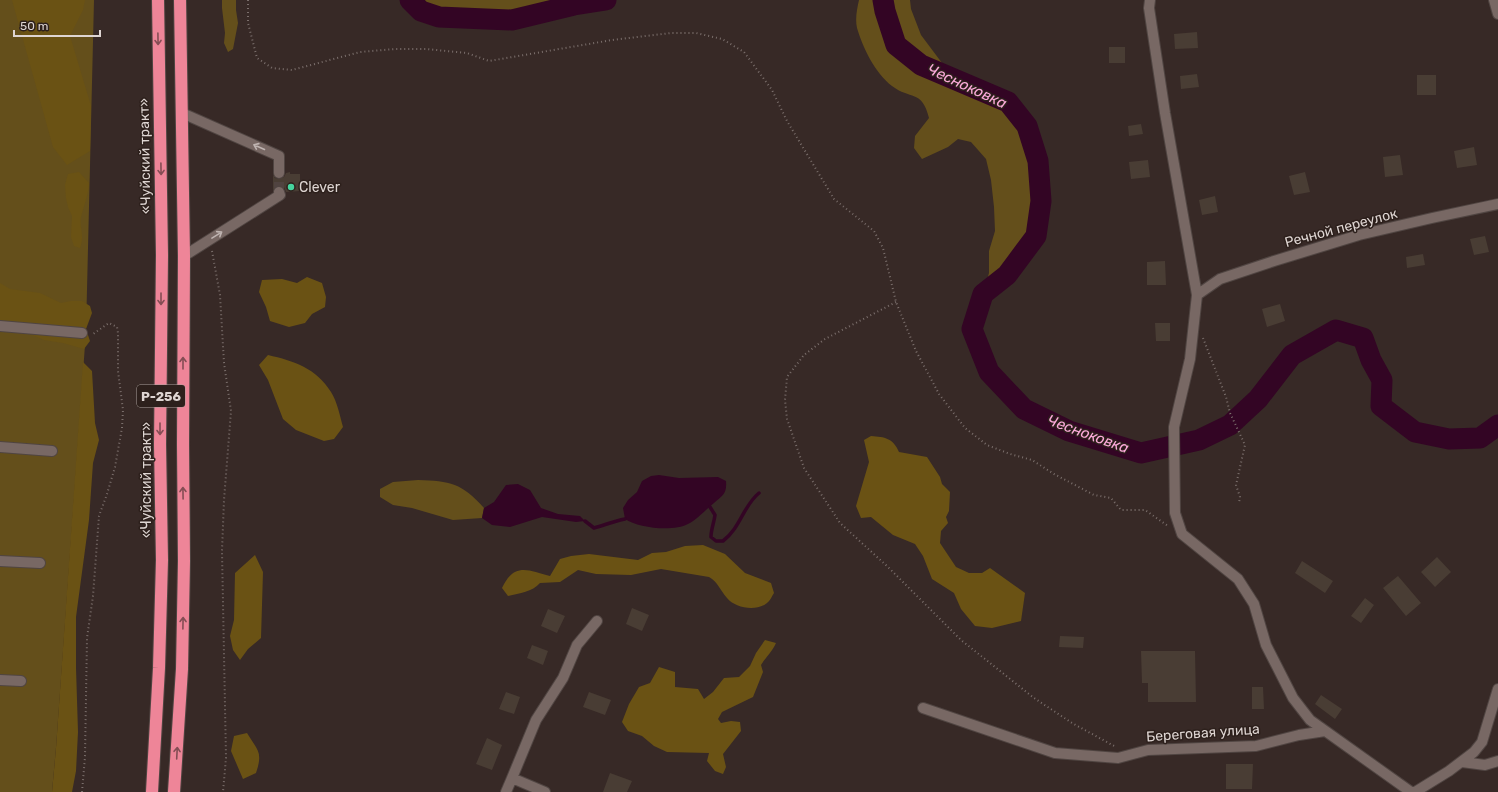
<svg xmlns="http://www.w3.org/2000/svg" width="1498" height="792" viewBox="0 0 1498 792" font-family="Rubik,sans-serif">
<rect width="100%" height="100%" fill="#372926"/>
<path fill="#644f1b" d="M0,0H94L86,331L56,748L52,792H0Z
M222,0H236V10L238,23L233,49L228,52L224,43L225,33L222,8Z
M410,0H606L574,5L512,20L439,17L421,11Z
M859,0H910L911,9L921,35L954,79L1008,102L1027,126L1038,161L1041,201L1036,236L1007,275L983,294L989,273V251L995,231L994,207L991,180L986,159L971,142L958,139L948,147L922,159L914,148L915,136L929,118C922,89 910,100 892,86C875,73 863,48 857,28C855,19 857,9 859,0Z
M418,480C450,481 462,483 484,508L482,518L453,520L412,508L393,505L380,497V489L393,482Z"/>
<path fill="#6a5214" d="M12,0H85L83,10L70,36L91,106L90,151L67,165L53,147Z
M79,172L89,183C88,197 84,205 81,217C79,228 85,235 80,248L74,246L71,237L72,216L68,207L66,198L65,185L68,174Z
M307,277L322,283L326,297L325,307L312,314L305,323L289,327L270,321L266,307L259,292L262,280L282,279L297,283Z
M0,283L10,289L40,293L61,303L71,301H82L90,306L92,313L86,329L90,341L84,349L63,343L44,340L0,320Z
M268,355C294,361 316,368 331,392C337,401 340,416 343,427L334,439L324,441L296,430L283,419L268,380L259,365Z
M83,362L92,371L95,423L99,440L93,463L89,520L76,617V668L78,732L76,771L72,792H52L56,748Z
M871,436C885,437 893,438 899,452L927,457L940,477L942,484L950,492L949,511L946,517L948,523L941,531L940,543L956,567L969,573H982L990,568L1025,593L1021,621L992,628L975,626L961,609L954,593L932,579L923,556L915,544L893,535L871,517L861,518L856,506L869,462L864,440Z
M703,545L725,554L745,573L771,583L774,593C772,596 770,601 767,603C756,612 735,608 727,598C720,590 718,582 709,577L661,569L631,575L596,574L578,570L560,582L540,583C532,592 520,593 508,596L502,588C514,562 528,570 550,576L560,559L571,556L589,554L638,560L652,553L666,552L685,546Z
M255,555L263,572L261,638L248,649L240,660L233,650L230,636L234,620L235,573Z
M765,640L776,643C772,652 766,657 761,665L763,672L753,697L722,712L718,719L721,723L731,721L740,722L741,731L723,754L726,767L723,774L715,771L707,761L709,753L667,752L654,746L642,736L628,731L622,722L629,704L639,687L650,683L659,667L675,672V687L698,689L704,699L713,692L724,678L739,677L750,666L756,653Z
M247,733C258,751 263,752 256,773L243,779L231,751L234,736Z"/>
<path fill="#330524" d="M659,475L679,478L718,477L726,481C727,494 723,495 714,503C705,510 698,519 688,524C673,532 638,528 625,519L623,508L628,500L637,492L642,481L651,476Z
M518,484L530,490L541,508L558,514L580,516L585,521L576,522L542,517L510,527L492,525L482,518L484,508L494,502L506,485Z"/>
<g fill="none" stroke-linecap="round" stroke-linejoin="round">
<path stroke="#330524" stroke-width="3.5" d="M710,507L715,515C714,523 711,529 711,537L716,541H723C741,527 743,506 759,493
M585,521L594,528C605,525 614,521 625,519"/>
<path stroke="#330524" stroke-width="21" d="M410,0L421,11L439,17L512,20L574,5L606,0
M883,0L885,11L896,45L921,65L1008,102L1027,126L1038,161L1041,201L1036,236L1007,275L983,294L972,329L989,372L1024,409L1069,431L1141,453L1199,440L1230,425L1258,399L1292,355L1336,330L1363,338L1371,360L1382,380L1381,406L1415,432L1449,439L1480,438L1498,425"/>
</g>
<path fill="#493d34" d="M1197,32L1198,48L1175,49L1174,34Z
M1109,47H1125V63H1109Z
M1197,74L1199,87L1181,89L1180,76Z
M1417,75H1436V95H1417Z
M1141,124L1143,134L1129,136L1128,126Z
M1474,147L1477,165L1457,168L1454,151Z
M1400,155L1403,175L1385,177L1383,157Z
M1148,160L1150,177L1131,179L1129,162Z
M290,172V174H300V191L286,192L284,187L280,186H277L273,190V175L275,178L279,179L284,177L286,173Z
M1305,172L1310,192L1294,195L1289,176Z
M1215,196L1218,212L1202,215L1199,200Z
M1485,236L1489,252L1474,255L1470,239Z
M1423,254L1425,265L1407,268L1406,257Z
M1165,261L1166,285H1147V262Z
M1280,304L1285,321L1267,327L1262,309Z
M1155,323H1170V341H1156Z
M1437,557L1451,572L1435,587L1421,572Z
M1302,561L1333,581L1325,593L1295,573Z
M1398,576L1421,603L1406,616L1383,588Z
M1365,598L1374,605L1361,623L1351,616Z
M632,608L649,615L642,631L626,624Z
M548,609L565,616L557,633L541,626Z
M1060,636L1084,637L1083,648L1059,647Z
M532,645L548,651L543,665L527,658Z
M1141,651H1195L1196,702H1148V683H1142Z
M1252,687H1263L1264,709H1252Z
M506,692L520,697L514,714L499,709Z
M589,692L611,700L605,715L583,707Z
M1321,695L1342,709L1335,719L1315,704Z
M487,738L502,745L492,770L476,764Z
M1226,764H1253L1252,789H1226Z
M610,773L632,781L627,792H603Z"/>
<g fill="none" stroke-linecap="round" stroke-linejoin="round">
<path stroke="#504340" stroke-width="10" stroke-dasharray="10 5" stroke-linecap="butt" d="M279,192V173"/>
<g stroke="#504542" stroke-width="12">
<path id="minor" d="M1150,0L1149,8L1165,113L1197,295L1190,359L1174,427L1175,513L1182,534L1238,579L1254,604L1266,645L1293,698L1310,720L1411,792
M1494,0L1498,14
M182,113L279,156V173
M184,256L280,195L279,192
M1197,295L1220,279L1274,261L1359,235L1432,218L1498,204
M0,326L82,333
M0,447L52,451
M0,561L40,563
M0,680L21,681
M923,708L1055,753L1118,758L1148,750L1256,746L1299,735L1325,731
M1462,762L1485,765L1498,761
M506,792L512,778
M545,792L512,778L536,720L563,678L577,645L597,621
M1415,792L1449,771L1474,752L1482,742L1498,689"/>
</g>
<g stroke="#504542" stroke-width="14">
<path id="highway" d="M152,792L159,668L162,560L160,444L162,255L158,0
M174,792L182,669L184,561L183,444L184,256L180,0"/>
</g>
<path stroke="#7b6f6c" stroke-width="2" stroke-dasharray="1 3" stroke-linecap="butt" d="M248,0V23L257,58L272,68L292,70L360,52L395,49H426L467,53L489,61L612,40L671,33H696L722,39L744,52L772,90L787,121L834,199L874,231L883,248L896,302L916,351L939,394L965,428L987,445L1010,454L1032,460L1054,474L1094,495L1111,498L1121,510H1145L1168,526
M212,251L220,295L224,363L231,411L224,500L222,551L226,758L223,792
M896,302L825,339L804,355L787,377L785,400L787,419L804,468L840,523L888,567L961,640L1034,698L1072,723L1116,747
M1203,338L1226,397L1230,413L1245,445L1236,485L1240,497L1239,503
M82,792L85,757L87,638L93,596L99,516L107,494L115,467L122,428L123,410L118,371V333L117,327L109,323L93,334H91"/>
<use href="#minor" stroke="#786864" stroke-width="10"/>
<use href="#highway" stroke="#ee8598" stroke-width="12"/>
</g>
<defs><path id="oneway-shaft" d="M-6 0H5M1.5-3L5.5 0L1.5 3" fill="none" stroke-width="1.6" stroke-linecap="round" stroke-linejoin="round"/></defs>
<g stroke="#844d54">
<use href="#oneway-shaft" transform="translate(158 39) rotate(89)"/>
<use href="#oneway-shaft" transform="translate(161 169) rotate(89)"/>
<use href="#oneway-shaft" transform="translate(161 299) rotate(90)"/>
<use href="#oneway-shaft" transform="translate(183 363) rotate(-90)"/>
<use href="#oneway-shaft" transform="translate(160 429) rotate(90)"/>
<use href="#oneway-shaft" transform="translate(183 493) rotate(-91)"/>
<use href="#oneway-shaft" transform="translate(183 623) rotate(-89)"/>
<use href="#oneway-shaft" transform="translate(177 753) rotate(-87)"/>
</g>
<g stroke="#bfb4b1">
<use href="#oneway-shaft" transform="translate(259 147) rotate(-156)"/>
<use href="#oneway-shaft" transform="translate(217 235) rotate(-32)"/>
</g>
<circle fill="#46d49e" stroke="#2d201c" stroke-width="1.5" cx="291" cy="187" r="4"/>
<g text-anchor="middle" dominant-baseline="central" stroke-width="3" stroke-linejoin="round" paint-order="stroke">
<rect fill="#2d201c" stroke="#a99f9b" stroke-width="1" x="137" y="385" width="48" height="22" rx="3"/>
<g font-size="13" font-weight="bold" fill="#ded5d2">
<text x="161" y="396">Р-256</text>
</g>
<g font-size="14" fill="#ded5d2" stroke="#2d201c">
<text transform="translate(145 156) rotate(-91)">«Чуйский тракт»</text>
<text transform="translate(1341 228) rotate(-15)">Речной переулок</text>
<text transform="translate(146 480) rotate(-90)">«Чуйский тракт»</text>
<text transform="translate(1203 733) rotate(-4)">Береговая улица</text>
</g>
<g font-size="14" fill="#ded5d2" stroke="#2d201c" text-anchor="start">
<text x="299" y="187">Clever</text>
</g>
<g font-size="15" font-style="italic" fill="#fcaada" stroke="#2d201c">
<text transform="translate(967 86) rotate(25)">Чесноковка</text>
<text transform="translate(1088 434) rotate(20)">Чесноковка</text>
</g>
</g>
<path d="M14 30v6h86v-6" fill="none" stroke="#ded5d2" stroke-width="2"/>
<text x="20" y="30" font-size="12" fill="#ded5d2" stroke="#2d201c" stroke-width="3" paint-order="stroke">50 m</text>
</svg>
